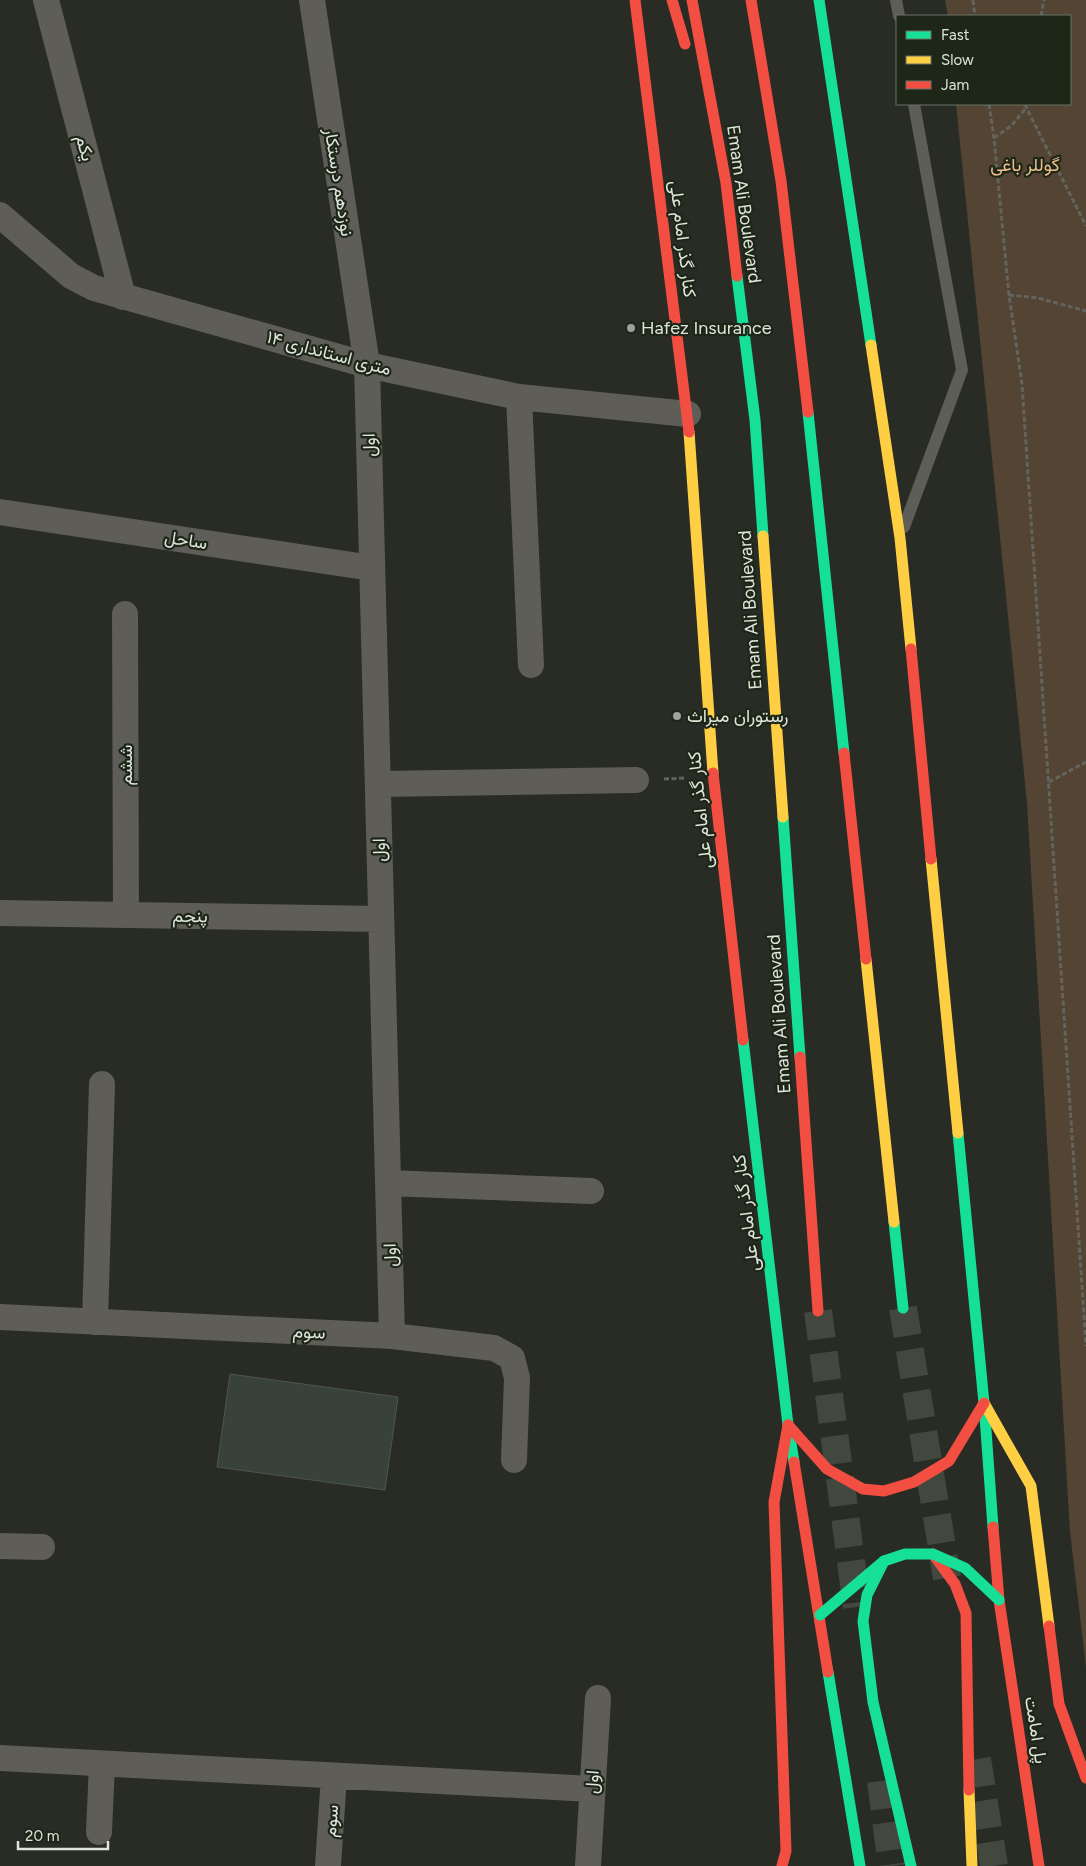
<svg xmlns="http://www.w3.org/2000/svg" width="1086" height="1866" viewBox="0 0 1086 1866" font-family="Figtree,Vazirmatn,sans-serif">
<rect width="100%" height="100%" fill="#282c24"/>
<path fill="#534433" d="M945,0H1086V1667L1070,1532L1027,803L956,104H1070V16H948Z"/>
<path fill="#38423a" stroke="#4f554f" d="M230,1374L398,1397L385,1490L217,1467Z"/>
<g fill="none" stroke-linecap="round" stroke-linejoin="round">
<path stroke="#43483f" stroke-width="28" stroke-dasharray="28 14" stroke-linecap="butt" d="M903,1308L947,1578
M818,1311L857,1607
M977,1759L994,1866
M881,1781L892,1866"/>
<path stroke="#63645e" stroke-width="3" stroke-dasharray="5 2.5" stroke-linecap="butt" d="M973,0L975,16
M1041,16L1044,0
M989,104L994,138L1009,295L1022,384L1086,1346
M1026,104V107L1086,226
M994,138L1011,126L1026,108
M1009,295L1038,298L1086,311
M664,779L685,778
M1049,782L1086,762"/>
<path stroke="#5e5d57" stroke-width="12" d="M896,0L899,16
M904,527L962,370L914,104"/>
<path stroke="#5e5d57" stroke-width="26" d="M46,0L123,297
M312,0L367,365L392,1336
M0,215L71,276L94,288L367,365L519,397L688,414
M519,397L531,665
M0,512L372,568
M125,614L126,915
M378,784L636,780
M0,913L381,919
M388,1183L591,1191
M0,1317L392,1336L494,1348L512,1358L517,1378L514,1460
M95,1322L102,1084
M0,1546L42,1547
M0,1758L592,1789
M99,1832L102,1764
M328,1866L334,1776
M588,1866L598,1698"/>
<path stroke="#16e098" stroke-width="11" d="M819,0L871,345
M737,276L755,420L763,536
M808,412L844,753
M783,817L800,1057
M743,1040L788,1425L794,1462
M958,1133L984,1403L993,1527
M894,1222L903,1308
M884,1561L867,1595L863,1621L873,1702L911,1866
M828,1672L860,1866"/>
<path stroke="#ffcf43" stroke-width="11" d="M871,345L900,538L911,649
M689,432L713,773
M763,536L783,817
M931,859L958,1133
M866,959L894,1222
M984,1403L1031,1486L1049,1626
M969,1790L972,1866"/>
<path stroke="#f24e42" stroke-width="11" d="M635,0L689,432
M672,0L685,44
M692,0L726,183L737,276
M751,0L781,181L808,412
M911,649L931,859
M844,753L866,959
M713,773L743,1040
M800,1057L818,1311
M794,1462L828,1672
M993,1527L999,1600L1039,1866
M933,1554L955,1584L966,1613L969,1790
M1049,1626L1059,1704L1086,1778
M782,1866L786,1851L774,1502L788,1425"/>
<path stroke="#16e098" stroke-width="11" d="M820,1615L884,1561L905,1554H933L965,1568L999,1600"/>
<path stroke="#f24e42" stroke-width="11" d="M788,1425L827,1469L863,1489L884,1491L914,1482L949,1461L984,1403"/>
</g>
<g fill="#9ea49b" stroke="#1d2617" stroke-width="2">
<circle cx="631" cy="328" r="5"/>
<circle cx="677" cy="716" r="5"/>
</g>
<g text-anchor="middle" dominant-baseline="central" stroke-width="4.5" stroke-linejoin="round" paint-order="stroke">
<g font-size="18" fill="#dee5db" stroke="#1d2617">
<text transform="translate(85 148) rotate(75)">یکم</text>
<text transform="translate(339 182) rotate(81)">نوزدهم درستکار</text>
<text transform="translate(744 204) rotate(82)">Emam Ali Boulevard</text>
<text transform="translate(683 239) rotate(83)">کنار گذر امام علی</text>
<text transform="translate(329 353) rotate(15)">۱۴ متری استانداری</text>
<text transform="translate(369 445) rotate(-91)">اول</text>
<text transform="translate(186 540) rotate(9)">ساحل</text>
<text transform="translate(750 610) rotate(-94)">Emam Ali Boulevard</text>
<text transform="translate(126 765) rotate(-90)">ششم</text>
<text transform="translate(700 810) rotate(-96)">کنار گذر امام علی</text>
<text transform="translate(379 850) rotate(-91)">اول</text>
<text transform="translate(190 916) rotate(1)">پنجم</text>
<text transform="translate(779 1014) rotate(-94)">Emam Ali Boulevard</text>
<text transform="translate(746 1213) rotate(-97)">کنار گذر امام علی</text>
<text transform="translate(390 1255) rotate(-92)">اول</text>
<text transform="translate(309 1332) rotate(3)">سوم</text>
<text transform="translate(1036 1730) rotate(81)">پل امامت</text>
<text transform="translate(592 1782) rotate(-86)">اول</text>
<text transform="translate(331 1821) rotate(-86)">سوم</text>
</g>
<g font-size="18" fill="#eebf8a" stroke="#1d2617">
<text x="1025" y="165">گوللر باغی</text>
</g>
<g font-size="18" fill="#dee5db" stroke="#1d2617" text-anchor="start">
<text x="641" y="328">Hafez Insurance</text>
<text x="687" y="716">رستوران میراث</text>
</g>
</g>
<rect x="896" y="15" width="175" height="90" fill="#1d2617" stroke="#6a7265"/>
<rect x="906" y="31" width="25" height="8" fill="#16e098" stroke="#6a7265"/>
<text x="941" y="40" font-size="15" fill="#dee5db">Fast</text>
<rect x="906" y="56" width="25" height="8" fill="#ffcf43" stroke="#6a7265"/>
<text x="941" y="65" font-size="15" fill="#dee5db">Slow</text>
<rect x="906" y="81" width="25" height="8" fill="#f24e42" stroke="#6a7265"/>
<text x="941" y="90" font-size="15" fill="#dee5db">Jam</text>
<path d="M18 1841v8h90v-8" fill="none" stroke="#dee5db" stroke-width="2.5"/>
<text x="25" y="1841" font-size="15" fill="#dee5db" stroke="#1d2617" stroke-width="4" paint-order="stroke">20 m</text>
</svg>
